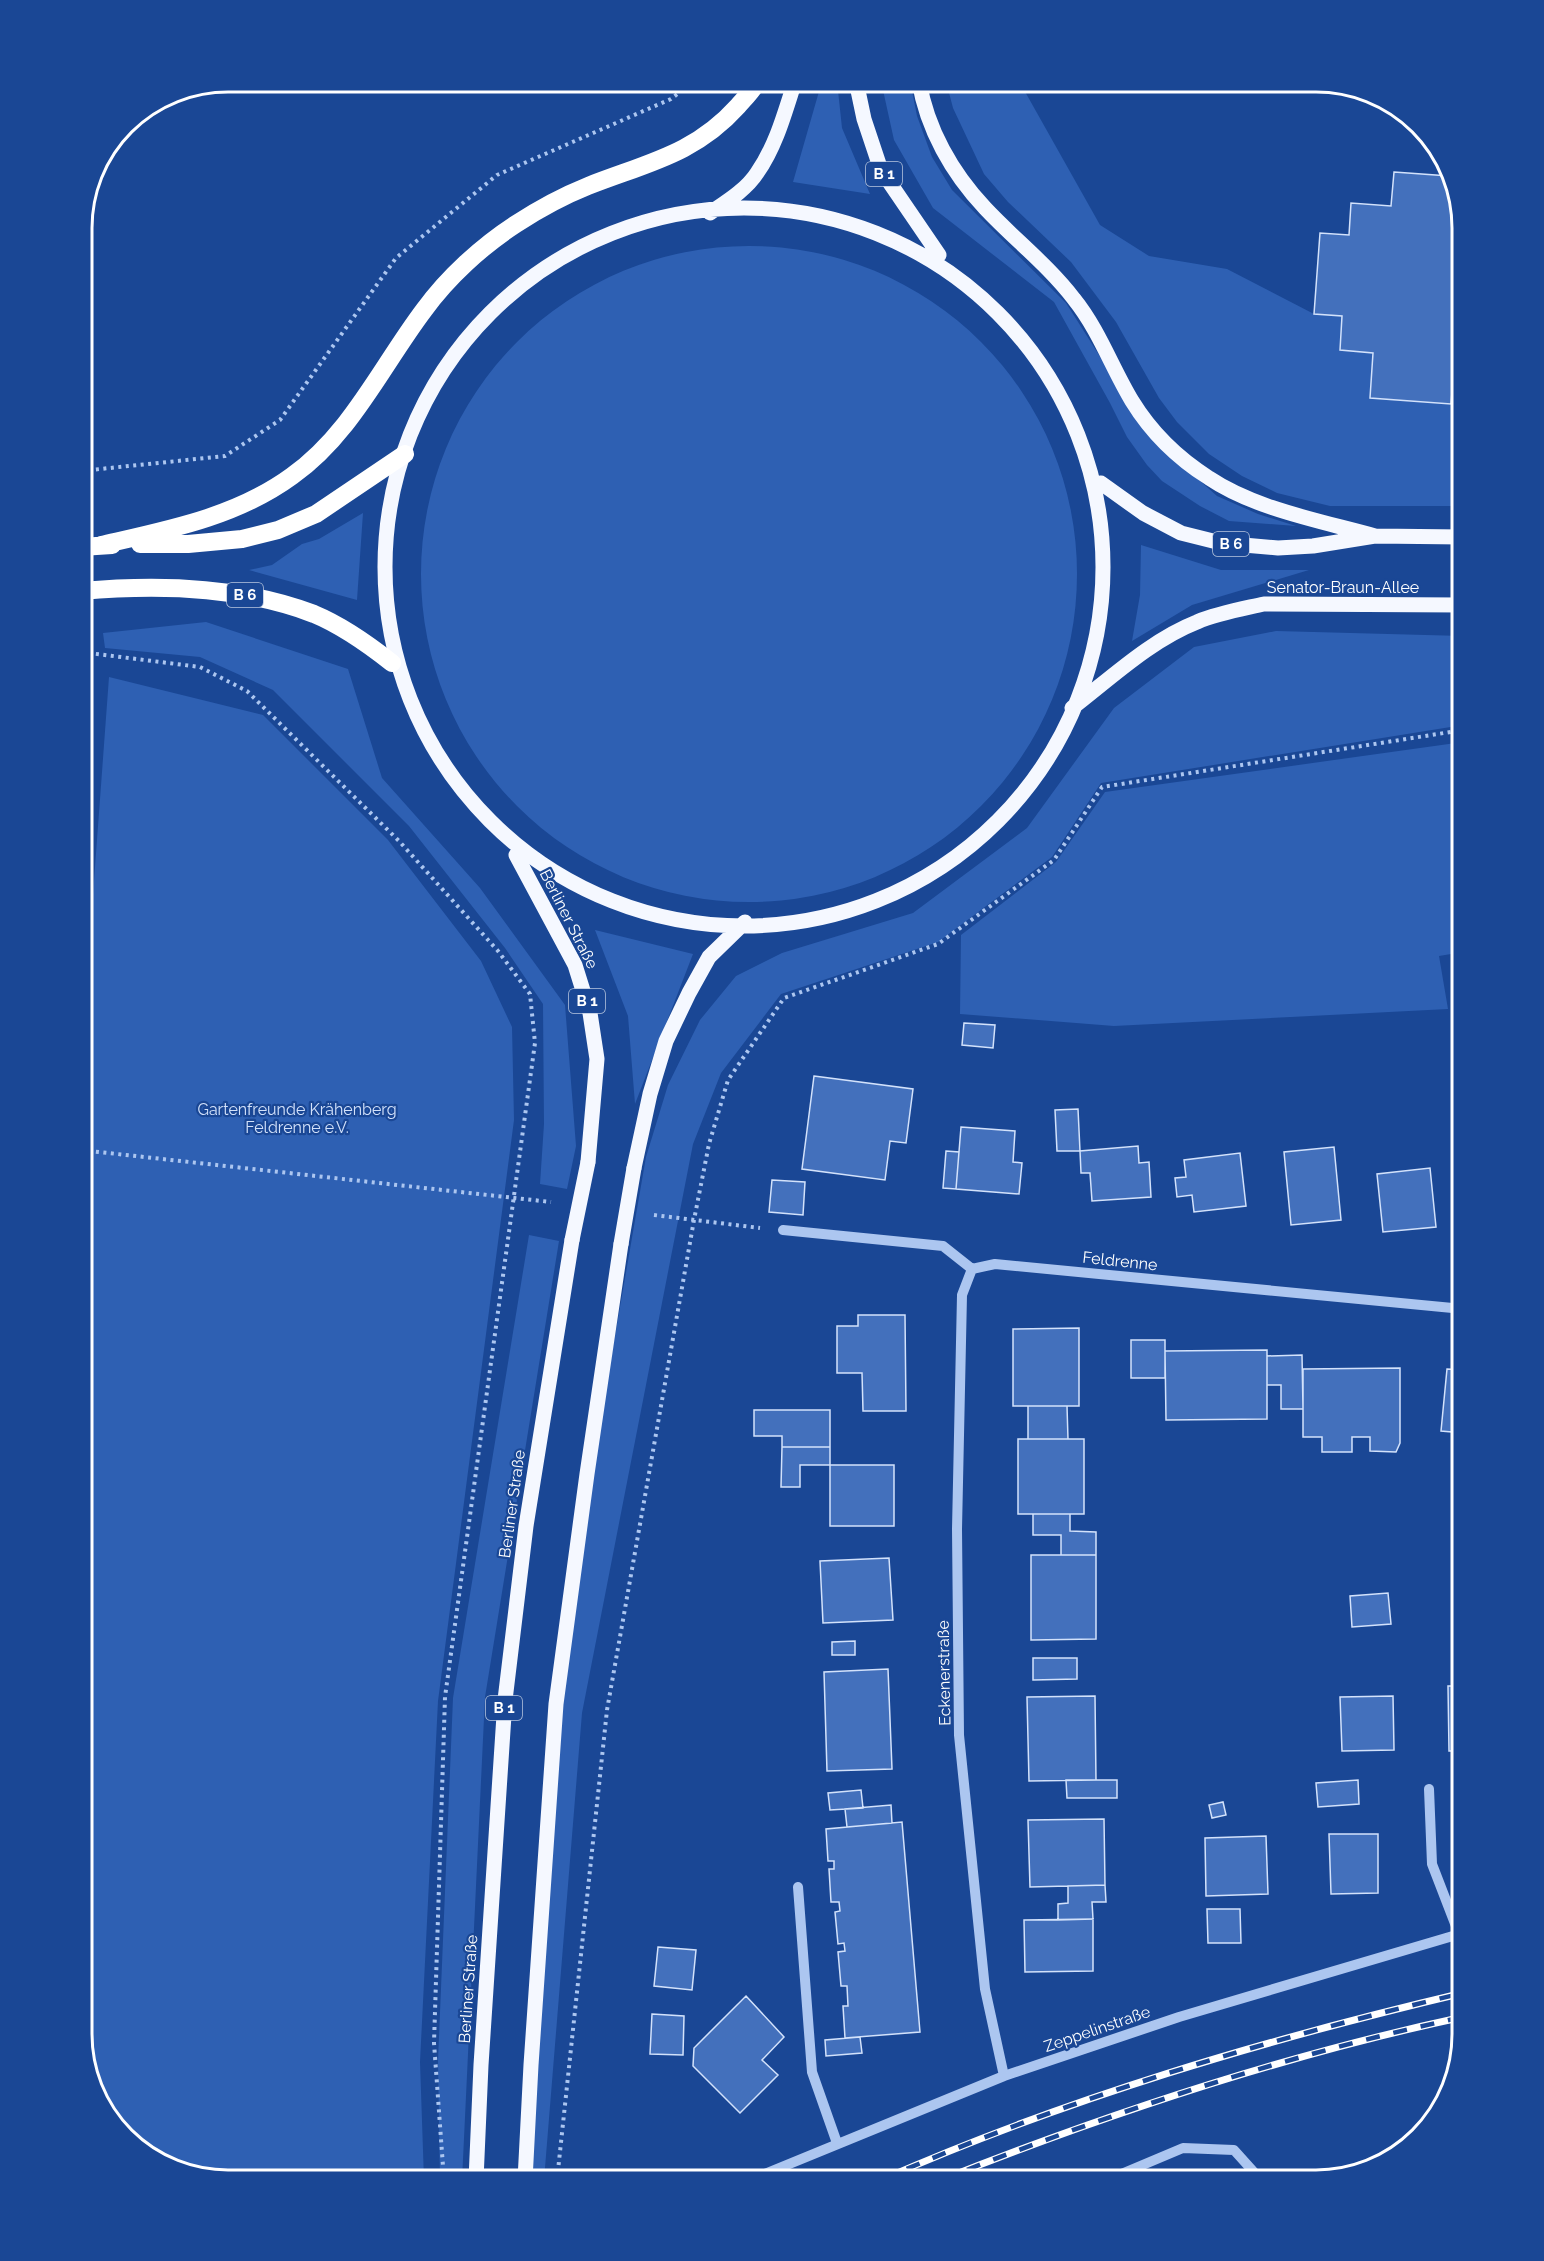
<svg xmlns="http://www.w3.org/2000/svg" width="1544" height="2261" viewBox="0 0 1544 2261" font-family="Raleway,sans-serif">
<rect width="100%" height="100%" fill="#1a4795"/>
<path fill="#2e60b3" d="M822,81H837L842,128L870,194L793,182Z
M881,81H910L917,116L932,157L952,190L1066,303L1151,437L1217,496L1258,514L1296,526L1229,521L1200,506L1162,481L1147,465L1127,437L1110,403L1054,302L933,208L894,140Z
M946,81H1019L1100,225L1149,256L1227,269L1314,314L1342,316L1373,353L1371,398L1451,404L1455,355H1463V506H1330L1277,493L1242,476L1209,454L1177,422L1159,398L1116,322L1071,262L1008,202L984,174L953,108Z
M421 574a328 328 0 1 1 656 0a328 328 0 1 1-656 0Z
M363,513L357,600L249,570L272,565L302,544L319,539Z
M1141,545L1221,570H1309L1192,605L1132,641L1140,595Z
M206,622L348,669L382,778L480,888L565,1005L576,1146L567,1189L540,1184L544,1124L543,1004L505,948L409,826L273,690L200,657L105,648L103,633Z
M1276,631L1463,636V725L1101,783L1052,857L938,942L781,994L721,1073L693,1144L582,1713L544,2180H526L551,1705L646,1157L668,1085L700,1020L736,976L782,953L913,913L1027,828L1114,708L1194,647Z
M109,677L263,715L388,840L481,961L512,1027L514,1120L438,1701L420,2062L424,2180H218L146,2155L100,2106L81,2033V1057Z
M1463,742V952L1439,956L1448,1009L1114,1026L960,1014L961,935L1056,862L1105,792Z
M595,930L693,954L635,1104L628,1016Z
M529,1235L559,1241L485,1697L462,2180H440L438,2061L453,1698Z"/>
<path fill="#4370bc" stroke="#d3e2fb" stroke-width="1.5" d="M1394,172L1449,176L1463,228V355H1455L1451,404L1370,398L1373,353L1340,350L1342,316L1314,314L1320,233L1349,235L1351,203L1391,206Z
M1463,959V985L1458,960Z
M964,1023L995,1025L993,1048L962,1045Z
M814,1076L913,1089L906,1143L890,1141L885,1180L802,1169Z
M1078,1109L1080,1151H1057L1055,1110Z
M961,1127L1015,1131L1013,1162L1022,1163L1019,1194L956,1189Z
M1138,1146L1139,1163L1149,1162L1151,1197L1092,1201L1090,1173H1081L1080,1151Z
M1334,1147L1341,1220L1291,1225L1284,1152Z
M946,1151L959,1152L956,1189L943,1188Z
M1240,1153L1246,1206L1194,1212L1192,1195L1177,1197L1175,1178L1186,1177L1184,1160Z
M1430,1168L1436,1227L1383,1232L1377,1174Z
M772,1180L805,1182L803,1215L769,1212Z
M858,1315H905L906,1411H863L862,1373H837V1326H858Z
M1079,1328V1406H1013V1329Z
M1131,1340H1165V1378H1131Z
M1267,1350V1419L1166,1420L1165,1351Z
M1302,1355L1303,1409H1281V1385H1267V1356Z
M1400,1368V1443L1396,1452L1370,1451V1437H1352V1452H1322V1437H1303V1369Z
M1447,1369L1463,1370V1433L1441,1431Z
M1028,1406H1067L1068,1439H1028Z
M754,1410H830V1447H782V1436H754Z
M1018,1439H1084V1514H1018Z
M782,1447H830V1465H800V1487H781Z
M830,1465H894V1526H830Z
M1033,1514H1070V1531L1096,1532V1555H1061V1535H1033Z
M1031,1555H1096V1639L1031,1640Z
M889,1558L893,1620L823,1623L820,1561Z
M1388,1593L1391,1624L1352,1627L1350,1596Z
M855,1641V1655H832V1642Z
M1033,1658H1077V1679L1033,1680Z
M888,1669L892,1769L827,1771L824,1672Z
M1448,1686H1463V1751H1449Z
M1095,1696L1096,1780L1029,1781L1027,1697Z
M1393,1696L1394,1750L1342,1751L1340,1697Z
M1066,1780H1117V1798H1067Z
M1358,1780L1359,1804L1318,1807L1316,1783Z
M861,1790L863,1808L830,1810L828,1793Z
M1223,1802L1226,1815L1212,1818L1209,1805Z
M891,1805L892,1823L847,1827L845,1809Z
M1104,1819L1105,1885L1030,1887L1028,1820Z
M902,1822L920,2032L845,2038L843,2006H848L847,1986H841L838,1952L845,1951L844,1943L838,1944L835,1912L840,1911L839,1902H831L829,1869H834V1861H828L826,1829Z
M1329,1834H1378V1893L1331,1894Z
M1266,1836L1268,1894L1206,1896L1205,1838Z
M1105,1885L1106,1902H1092L1093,1919L1058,1920V1904L1068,1903V1886Z
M1207,1909H1240L1241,1943H1208Z
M1093,1919V1971L1025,1972L1024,1920Z
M658,1947L696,1950L692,1990L654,1986Z
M746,1996L784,2037L762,2060L778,2075L740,2113L693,2066L694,2048Z
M652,2014L684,2016L683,2055L650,2054Z
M860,2037L862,2053L826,2056L825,2040Z"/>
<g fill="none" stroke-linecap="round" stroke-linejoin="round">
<path stroke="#acc6f0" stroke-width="4" stroke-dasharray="3 4.5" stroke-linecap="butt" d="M81,471L225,456L280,420L396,258L497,175L671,99L694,81
M81,652L200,667L247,691L399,841L498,951L530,994L535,1043L445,1697L434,2043L444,2180
M81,1150L551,1202
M654,1215L760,1228
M557,2180L607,1710L694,1220L709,1144L728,1080L784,998L938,944L1054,860L1102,787L1463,730"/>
<path stroke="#acc6f0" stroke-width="10" d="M783,1230L943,1246L972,1269
M972,1269L962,1295L957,1529L959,1735L985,1989L1004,2076
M972,1269L995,1264L1463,1309
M1429,1789L1432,1864L1459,1934
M798,1887L812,2072L837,2143
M750,2180L1004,2076L1179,2017L1463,1933
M1107,2180L1183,2148L1234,2150L1261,2180"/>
<path stroke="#f5f8ff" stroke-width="15" d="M856,81L864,119L881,170L939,255
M919,81C927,129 952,173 985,208C1014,239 1048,265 1074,299C1099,330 1112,368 1132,401C1151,432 1179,459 1209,478C1255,509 1321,521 1375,536
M385 567a359 359 0 1 1 718 0a359 359 0 1 1-718 0Z
M710,213C726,202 746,190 757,173C776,146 785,112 795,81
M1101,483L1143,513L1181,533L1221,543L1278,548L1313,546L1375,536L1463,537
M1072,708C1111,678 1151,640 1197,622C1218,613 1242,609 1264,604L1463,605
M516,855L575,965L590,1013L597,1059L588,1162
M634,1168L650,1094L666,1041L689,993L709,957L745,922
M476,2180L481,2065L505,1700L526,1526L572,1240
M525,2180L531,2065L556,1704L587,1474L621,1244"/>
<path stroke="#fff" stroke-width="18" d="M140,544H188L242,539L278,530L316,514L405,454
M101,545C167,530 236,517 292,476C351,434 381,367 424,310C448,277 482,246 516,224C539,209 563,196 588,186C646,163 694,155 738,106C745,98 753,90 758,81
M81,547L112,545
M81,591C158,584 241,586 314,614C343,626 368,644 392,663"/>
<g stroke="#fff" stroke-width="7">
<path id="rail" d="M881,2180C1068,2098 1264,2040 1463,1993
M941,2180C1110,2113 1285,2055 1463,2017"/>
</g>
<use href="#rail" stroke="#1a4795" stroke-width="4.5" stroke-dasharray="14" stroke-linecap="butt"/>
<path stroke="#f5f8ff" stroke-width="15" d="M572,1240L588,1162
M621,1244L634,1168"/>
</g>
<g text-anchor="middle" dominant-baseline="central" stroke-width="4.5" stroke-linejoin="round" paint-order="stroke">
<g fill="#1a4795" stroke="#bac8df" stroke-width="1.5">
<rect x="866" y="162" width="36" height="24" rx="4.5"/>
<rect x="1213" y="532" width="36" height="24" rx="4.5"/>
<rect x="227" y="583" width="36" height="24" rx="4.5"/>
<rect x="569" y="989" width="36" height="24" rx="4.5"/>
<rect x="486" y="1696" width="36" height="24" rx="4.5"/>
</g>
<g font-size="15" font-weight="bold" fill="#fff">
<text x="884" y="174">B 1</text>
<text x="1231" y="544">B 6</text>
<text x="245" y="595">B 6</text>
<text x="587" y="1001">B 1</text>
<text x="504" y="1708">B 1</text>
</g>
<g font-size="16" fill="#fff" stroke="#1a4795">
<text x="1343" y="587">Senator-Braun-Allee</text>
<text transform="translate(569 919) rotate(63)">Berliner Straße</text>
<text transform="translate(1120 1261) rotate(6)">Feldrenne</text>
<text transform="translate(512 1504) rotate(-82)">Berliner Straße</text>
<text transform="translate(944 1673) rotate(-91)">Eckenerstraße</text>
<text transform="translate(468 1989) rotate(-86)">Berliner Straße</text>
<text transform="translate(1097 2029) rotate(-19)">Zeppelinstraße</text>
</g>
<g font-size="16" fill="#d3e2fb" stroke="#1a4795">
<text x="297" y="1109">Gartenfreunde Krähenberg<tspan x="297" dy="18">Feldrenne e.V.</tspan></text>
</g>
</g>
<path d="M0 0H1544V2261H0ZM228 92H1316A136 136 0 0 1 1452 228V2034A136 136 0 0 1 1316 2170H228A136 136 0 0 1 92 2034V228A136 136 0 0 1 228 92Z" fill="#1a4795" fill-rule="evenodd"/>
<path fill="none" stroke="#fff" stroke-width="3" d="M228 92H1316A136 136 0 0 1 1452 228V2034A136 136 0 0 1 1316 2170H228A136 136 0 0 1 92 2034V228A136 136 0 0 1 228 92Z"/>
</svg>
